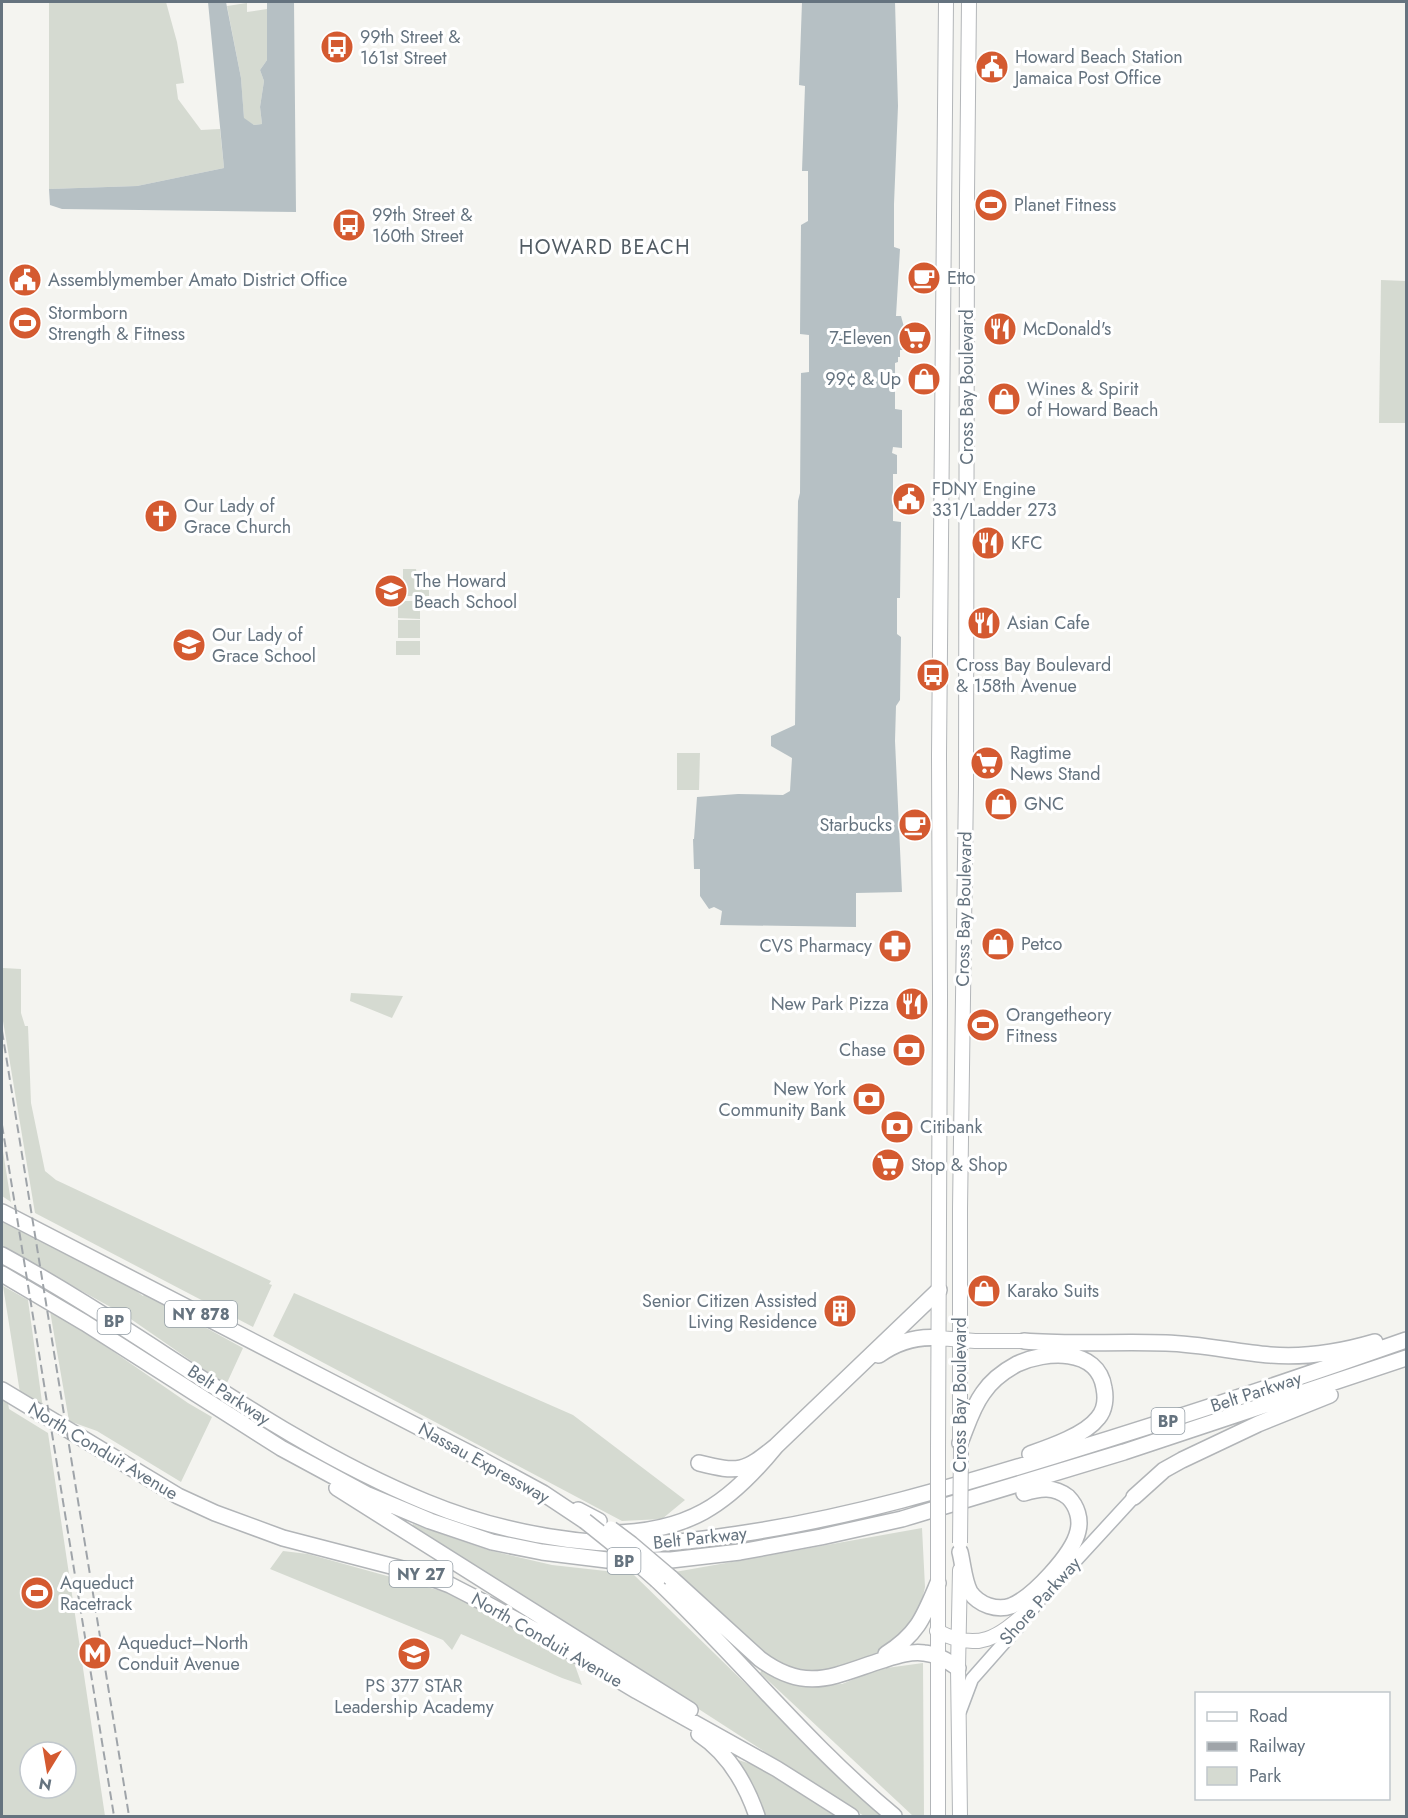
<svg xmlns="http://www.w3.org/2000/svg" width="1408" height="1818" viewBox="0 0 1408 1818" font-family="Jost,sans-serif">
<rect width="100%" height="100%" fill="#f4f4f0"/>
<path fill="#d5dad1" fill-rule="evenodd" d="M49,2H166L177,42L184,83L176,84L178,99L201,130L220,129L224,168L137,186L49,189Z
M247,3V12L267,9V60L260,70L264,81L260,107L262,124L254,125L244,119L241,78L227,6Z
M1381,280L1406,281V423H1379Z
M403,569H416L417,575H429V596H403Z
M398,601H420V619L398,618Z
M398,620H420V638H398Z
M396,641H420V655H396Z
M677,753H700L699,790H677Z
M2,965L3,968L21,969V1013L25,1026H28L31,1103L45,1171L56,1180L271,1281L269,1284L272,1285L253,1327L35,1213L2,1015Z
M351,993L403,996L392,1018L350,1001Z
M2,1145L11,1202L2,1196Z
M2,1218L127,1284L143,1296L144,1294L243,1348L226,1385L125,1315L2,1247Z
M3,1286L28,1300L42,1402L44,1406L20,1393Z
M294,1293L573,1415L685,1500L662,1519L622,1521L273,1336Z
M50,1311L82,1330L188,1403L212,1417L181,1482L97,1431L69,1421Z
M2,1399L8,1403L9,1409L48,1433L105,1816H2ZM30,1752H66V1788H30Z
M413,1524L488,1550L552,1565L633,1574L881,1816H864L697,1708L411,1530Z
M922,1528L925,1587L919,1614L891,1646L874,1656L839,1671L804,1672L775,1663L675,1572Z
M283,1551L308,1554L452,1594L573,1660L582,1685L562,1678L461,1634L452,1650L443,1640L270,1569Z
M923,1663L924,1816H913L760,1673L763,1668L804,1685H824L842,1684L879,1669Z
M735,1759L758,1766L836,1816H761Z"/>
<path fill="#b6c0c4" d="M208,2H226L241,78L244,118L254,125L262,124L260,107L264,81L260,70L267,60V2H294L296,212L62,209L50,205L49,189L137,186L224,168Z
M802,2H895L898,106L894,204V247L900,249L896,316H901L904,327V350H900V357H898V362L895,363V409L902,410V448L893,447L892,453L897,455V474H893V521L901,522L900,598H897V634L901,637L900,700L896,706L895,741L902,892L856,893V927L720,925L722,911L714,907L709,909L700,896V869H694L693,839H694L697,797L738,794L783,795L790,791L792,758L771,746V736L795,725L798,501L800,493L801,373L809,372V335L800,334L801,225L808,221V171H802L805,86L799,85Z"/>
<g fill="none" stroke-linecap="round" stroke-linejoin="round">
<g stroke="#b2b6ba" stroke-width="15">
<path id="secondary" d="M960,1711L972,1679L1018,1627L1033,1607L1134,1497"/>
</g>
<g stroke="#b3b6b9" stroke-width="16">
<path id="primary" d="M939,1338L975,1341H1024
M960,1439V1209L966,787L967,194L969,2
M938,1450L940,997L939,755L946,2
M938,1546V1816
M960,1570L958,1668L960,1816
M937,1631C981,1654 1000,1635 1033,1607"/>
</g>
<g stroke="#b2b5b8" stroke-width="18">
<path id="highway" d="M2,1212L471,1454L543,1493L585,1521
M2,1255C146,1333 274,1440 426,1502C489,1528 558,1542 625,1544C666,1545 706,1539 746,1533C851,1517 953,1487 1054,1456C1172,1420 1290,1381 1406,1340
M2,1274L85,1323L281,1448L368,1495L430,1521L492,1542L542,1552L607,1560H671L740,1552L821,1537L902,1519L1124,1452L1406,1358
M1024,1341C1071,1345 1118,1341 1166,1343C1201,1344 1235,1352 1270,1355C1305,1358 1341,1352 1375,1342
M879,1355C897,1342 917,1336 939,1338
M2,1390L178,1496L215,1513L283,1538L418,1573L450,1585L483,1602L542,1634L637,1691L777,1769L851,1816
M960,1443C967,1426 972,1408 983,1393C991,1381 1004,1371 1017,1364C1045,1351 1098,1347 1104,1388C1106,1398 1105,1410 1098,1418C1085,1435 1050,1447 1030,1454
M699,1463C739,1473 744,1472 776,1446L939,1290
M337,1488L690,1710
M1134,1497L1164,1470L1182,1460L1258,1424L1330,1395
M578,1510L599,1521
M608,1533C687,1533 728,1505 776,1446
M960,1552C963,1564 964,1581 970,1592C979,1605 997,1611 1011,1606C1033,1597 1073,1554 1078,1531C1081,1519 1077,1506 1068,1497C1054,1486 1040,1488 1024,1493
M671,1578L760,1659C807,1694 835,1675 883,1660C896,1656 911,1651 924,1653C936,1654 948,1661 958,1668
M657,1580C738,1657 808,1745 894,1816
M886,1654C918,1634 924,1616 938,1583
M699,1734C728,1753 746,1784 757,1816"/>
</g>
<use href="#secondary" stroke="#fff" stroke-width="12"/>
<use href="#primary" stroke="#fff" stroke-width="14"/>
<use href="#highway" stroke="#fff" stroke-width="15"/>
<path stroke="#9fa4a9" stroke-width="2" stroke-dasharray="9 4.5" stroke-linecap="butt" d="M2,1031L129,1816
M2,1125L114,1816"/>
<g stroke="#b3b6b9" stroke-width="16" stroke-linecap="butt">
<path id="primary-bridge" d="M960,1543L961,1446
M938,1546V1450"/>
</g>
<g stroke="#b2b5b8" stroke-width="18" stroke-linecap="butt">
<path id="highway-bridge" d="M585,1521L641,1566L657,1580
M611,1529L631,1544L671,1578"/>
</g>
<use href="#primary-bridge" stroke="#fff" stroke-width="14"/>
<use href="#highway-bridge" stroke="#fff" stroke-width="15"/>
</g>
<defs>
<g id="bus-disc" transform="scale(1.725)"><circle r="9.5" fill="#d45a30" stroke="#fff"/><path d="M-5-6H5V4H4V6H2V4H-2V6H-4V4H-5ZM-3.5-4V0h7V-4ZM-3.5 1.2v1.5H-2V1.2ZM2 1.2v1.5H3.5V1.2Z" fill="#fff"/></g>
<g id="civic-disc" transform="scale(1.725)"><circle r="9.5" fill="#d45a30" stroke="#fff"/><path d="M-.6-6.5H3V-4.5H.6V-3L4-1V1h2V6H-6V1h2V-1L-.6-3ZM-1.2 2.5V6h2.4V2.5Z" fill="#fff"/></g>
<g id="stadium-disc" transform="scale(1.725)"><circle r="9.5" fill="#d45a30" stroke="#fff"/><path d="M0-5a6.5 5 0 1 0 0 10a6.5 5 0 1 0 0-10ZM-3.5-1.8h7v3.6h-7Z" fill="#fff"/></g>
<g id="cafe-disc" transform="scale(1.725)"><circle r="9.5" fill="#d45a30" stroke="#fff"/><path d="M-5.5-4.5H6V0H3Q3 3.5 0 3.5H-2.5Q-5.5 3.5-5.5 0ZM3-3.2v2h1.7v-2ZM-6 4.5H4V6H-6Z" fill="#fff"/></g>
<g id="restaurant-disc" transform="scale(1.725)"><circle r="9.5" fill="#d45a30" stroke="#fff"/><path d="M-5-6h1v4h1v-4h1v4h1v-4h1v5L-1.5 .5V6h-2V.5L-5-1ZM5-6V6H3V1.5H1.5Q1.5-4 5-6Z" fill="#fff"/></g>
<g id="supermarket-disc" transform="scale(1.725)"><circle r="9.5" fill="#d45a30" stroke="#fff"/><path d="M-6-5.5h2.5l.6 2H6L4.5 2H-2.5L-4.4-4H-6ZM-1.5 3.2a1.3 1.3 0 1 0 .1 0ZM3 3.2a1.3 1.3 0 1 0 .1 0Z" fill="#fff"/></g>
<g id="shop-disc" transform="scale(1.725)"><circle r="9.5" fill="#d45a30" stroke="#fff"/><path d="M-5-2.5h2.3a2.7 3.5 0 0 1 5.4 0H5L5.5 6h-11ZM-1.5-2.5h3a1.5 2.3 0 0 0-3 0Z" fill="#fff"/></g>
<g id="church-disc" transform="scale(1.725)"><circle r="9.5" fill="#d45a30" stroke="#fff"/><path d="M-1.2-6h2.4v3.5h3.3v2.4h-3.3V6h-2.4V-.1h-3.3v-2.4h3.3Z" fill="#fff"/></g>
<g id="school-disc" transform="scale(1.725)"><circle r="9.5" fill="#d45a30" stroke="#fff"/><path d="M0-5L7-2L0 1L-7-2ZM-4 1L0 2.5L4 1V4Q0 6-4 4Z" fill="#fff"/></g>
<g id="pharmacy-disc" transform="scale(1.725)"><circle r="9.5" fill="#d45a30" stroke="#fff"/><path d="M-2-6h4v4h4v4h-4v4h-4v-4h-4v-4h4Z" fill="#fff"/></g>
<g id="bank-disc" transform="scale(1.725)"><circle r="9.5" fill="#d45a30" stroke="#fff"/><path d="M-6-4H6V4H-6ZM0-2.3a2.3 2.3 0 1 0 0 4.6a2.3 2.3 0 1 0 0-4.6Z" fill="#fff"/></g>
<g id="building-disc" transform="scale(1.725)"><circle r="9.5" fill="#d45a30" stroke="#fff"/><path d="M-4-6H4V6H1V3H-1V6H-4ZM-2.5-4.3h1.7v1.8h-1.7ZM.8-4.3h1.7v1.8H.8ZM-2.5-1h1.7V.8h-1.7ZM.8-1h1.7V.8H.8Z" fill="#fff"/></g>
<g id="metro-disc" transform="scale(1.725)"><circle r="9.5" fill="#d45a30" stroke="#fff"/><path d="M-5.5 5V-5H-3L0 0L3-5H5.5V5H3V-.5L0 4L-3-.5V5Z" fill="#fff"/></g>
</defs>
<g fill-rule="evenodd">
<use href="#bus-disc" x="337" y="47"/>
<use href="#civic-disc" x="992" y="67"/>
<use href="#stadium-disc" x="991" y="205"/>
<use href="#bus-disc" x="349" y="225"/>
<use href="#cafe-disc" x="924" y="278"/>
<use href="#civic-disc" x="25" y="280"/>
<use href="#stadium-disc" x="25" y="323"/>
<use href="#restaurant-disc" x="1000" y="329"/>
<use href="#supermarket-disc" x="915" y="338"/>
<use href="#shop-disc" x="924" y="379"/>
<use href="#shop-disc" x="1004" y="399"/>
<use href="#civic-disc" x="909" y="499"/>
<use href="#church-disc" x="161" y="516"/>
<use href="#restaurant-disc" x="988" y="543"/>
<use href="#school-disc" x="391" y="591"/>
<use href="#restaurant-disc" x="984" y="623"/>
<use href="#school-disc" x="189" y="645"/>
<use href="#bus-disc" x="933" y="675"/>
<use href="#supermarket-disc" x="987" y="763"/>
<use href="#shop-disc" x="1001" y="804"/>
<use href="#cafe-disc" x="915" y="825"/>
<use href="#shop-disc" x="998" y="944"/>
<use href="#pharmacy-disc" x="895" y="946"/>
<use href="#restaurant-disc" x="912" y="1004"/>
<use href="#stadium-disc" x="983" y="1025"/>
<use href="#bank-disc" x="909" y="1050"/>
<use href="#bank-disc" x="869" y="1099"/>
<use href="#bank-disc" x="897" y="1127"/>
<use href="#supermarket-disc" x="888" y="1165"/>
<use href="#shop-disc" x="984" y="1291"/>
<use href="#building-disc" x="840" y="1311"/>
<use href="#stadium-disc" x="37" y="1593"/>
<use href="#metro-disc" x="95" y="1653"/>
<use href="#school-disc" x="414" y="1654"/>
</g>
<g text-anchor="middle" dominant-baseline="central" stroke-width="6" stroke-linejoin="round" paint-order="stroke">
<g fill="#fff" stroke="#939da5" stroke-width="1.5">
<rect x="165" y="1301" width="72" height="26" rx="4.5"/>
<rect x="97.5" y="1308" width="33" height="26" rx="4.5"/>
<rect x="1151.5" y="1408" width="33" height="26" rx="4.5"/>
<rect x="607.5" y="1548" width="33" height="26" rx="4.5"/>
<rect x="389.5" y="1561" width="63" height="26" rx="4.5"/>
</g>
<g font-size="16" font-weight="bold" fill="#65737f">
<text x="201" y="1314">NY 878</text>
<text x="114" y="1321">BP</text>
<text x="1168" y="1421">BP</text>
<text x="624" y="1561">BP</text>
<text x="421" y="1574">NY 27</text>
</g>
<g font-size="18" fill="#65737f" stroke="#fff" text-anchor="start">
<text x="360" y="37">99th Street &amp;<tspan x="360" dy="21">161st Street</tspan></text>
<text x="1015" y="57">Howard Beach Station<tspan x="1015" dy="21">Jamaica Post Office</tspan></text>
<text x="1014" y="205">Planet Fitness</text>
<text x="372" y="215">99th Street &amp;<tspan x="372" dy="21">160th Street</tspan></text>
<text x="947" y="278">Etto</text>
<text x="48" y="280">Assemblymember Amato District Office</text>
<text x="48" y="313">Stormborn<tspan x="48" dy="21">Strength &amp; Fitness</tspan></text>
<text x="1023" y="329">McDonald's</text>
<text x="892" y="338" text-anchor="end">7-Eleven</text>
<text x="901" y="379" text-anchor="end">99¢ &amp; Up</text>
<text x="1027" y="389">Wines &amp; Spirit<tspan x="1027" dy="21">of Howard Beach</tspan></text>
<text x="932" y="489">FDNY Engine<tspan x="932" dy="21">331/Ladder 273</tspan></text>
<text x="184" y="506">Our Lady of<tspan x="184" dy="21">Grace Church</tspan></text>
<text x="1011" y="543">KFC</text>
<text x="414" y="581">The Howard<tspan x="414" dy="21">Beach School</tspan></text>
<text x="1007" y="623">Asian Cafe</text>
<text x="212" y="635">Our Lady of<tspan x="212" dy="21">Grace School</tspan></text>
<text x="956" y="665">Cross Bay Boulevard<tspan x="956" dy="21">&amp; 158th Avenue</tspan></text>
<text x="1010" y="753">Ragtime<tspan x="1010" dy="21">News Stand</tspan></text>
<text x="1024" y="804">GNC</text>
<text x="892" y="825" text-anchor="end">Starbucks</text>
<text x="1021" y="944">Petco</text>
<text x="872" y="946" text-anchor="end">CVS Pharmacy</text>
<text x="889" y="1004" text-anchor="end">New Park Pizza</text>
<text x="1006" y="1015">Orangetheory<tspan x="1006" dy="21">Fitness</tspan></text>
<text x="886" y="1050" text-anchor="end">Chase</text>
<text x="846" y="1089" text-anchor="end">New York<tspan x="846" dy="21">Community Bank</tspan></text>
<text x="920" y="1127">Citibank</text>
<text x="911" y="1165">Stop &amp; Shop</text>
<text x="1007" y="1291">Karako Suits</text>
<text x="817" y="1301" text-anchor="end">Senior Citizen Assisted<tspan x="817" dy="21">Living Residence</tspan></text>
<text x="60" y="1583">Aqueduct<tspan x="60" dy="21">Racetrack</tspan></text>
<text x="118" y="1643">Aqueduct–North<tspan x="118" dy="21">Conduit Avenue</tspan></text>
<text x="414" y="1686" text-anchor="middle">PS 377 STAR<tspan x="414" dy="21">Leadership Academy</tspan></text>
</g>
<g font-size="18" fill="#65737f" stroke="#fff">
<text transform="translate(967 387) rotate(-90)">Cross Bay Boulevard</text>
<text transform="translate(964 909) rotate(-89)">Cross Bay Boulevard</text>
<text transform="translate(1256 1392) rotate(-18)">Belt Parkway</text>
<text transform="translate(229 1395) rotate(33)">Belt Parkway</text>
<text transform="translate(960 1395) rotate(-90)">Cross Bay Boulevard</text>
<text transform="translate(103 1451) rotate(31)">North Conduit Avenue</text>
<text transform="translate(484 1463) rotate(29)">Nassau Expressway</text>
<text transform="translate(700 1538) rotate(-6)">Belt Parkway</text>
<text transform="translate(1040 1601) rotate(-48)">Shore Parkway</text>
<text transform="translate(547 1640) rotate(30)">North Conduit Avenue</text>
</g>
<g font-size="20" letter-spacing="1.5" fill="#525c64" stroke="#fff">
<text x="605" y="247">HOWARD BEACH</text>
</g>
</g>
<rect width="1408" height="1818" fill="none" stroke="#65737f" stroke-width="6"/>
<rect x="1195" y="1692" width="195" height="108" fill="#ffffff" stroke="#c1c7cc" stroke-width="1.5"/>
<rect x="1207" y="1712" width="30" height="9" fill="#ffffff" stroke="#c1c7cc" stroke-width="1.5"/>
<text x="1249" y="1722" font-size="18" fill="#65737f">Road</text>
<rect x="1207" y="1742" width="30" height="9" fill="#9fa4a9" stroke="#c1c7cc" stroke-width="1.5"/>
<text x="1249" y="1752" font-size="18" fill="#65737f">Railway</text>
<rect x="1207" y="1767" width="30" height="18" fill="#d5dad1" stroke="#c1c7cc" stroke-width="1.5"/>
<text x="1249" y="1782" font-size="18" fill="#65737f">Park</text>
<g transform="translate(48 1770) rotate(191)"><circle r="28" fill="#ffffff" stroke="#c1c7cc" stroke-width="1.5"/>
<path d="M0-4.5L10 22L0 15L-10 22Z" fill="#d45a30"/>
<text y="-9" font-size="16" font-weight="bold" text-anchor="middle" fill="#65737f">N</text>
</g>
</svg>
